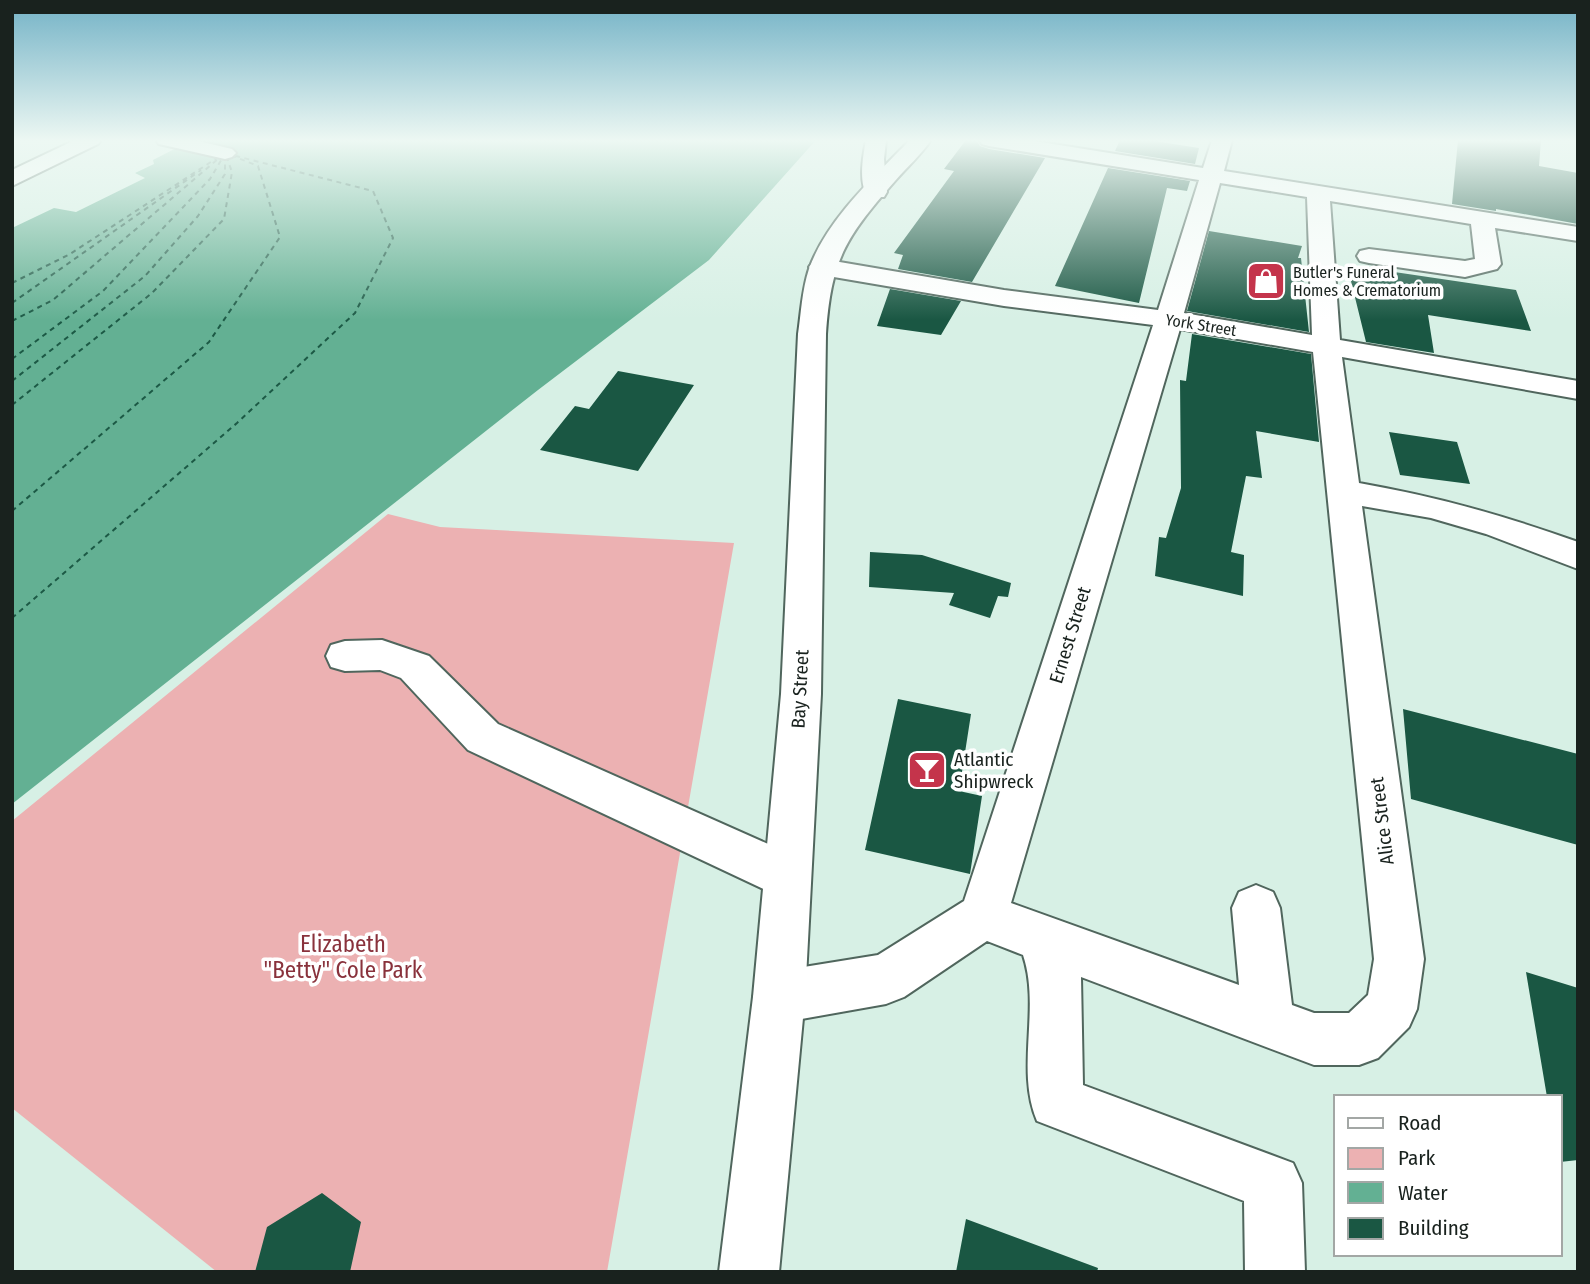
<svg xmlns="http://www.w3.org/2000/svg" width="1590" height="1284" viewBox="0 0 1590 1284" font-family="'Fira Sans Condensed',sans-serif">
<rect width="100%" height="100%" fill="#d7f0e5"/>
<path fill="#ecb1b2" d="M388,514L440,527L734,543L607,1272H217L12,1108V821Z"/>
<path fill="#63b093" d="M192,140H816L709,260L538,390L12,804V228L54,208L76,212L145,178L135,173L154,164L153,160Z"/>
<g fill="none" stroke-linecap="round" stroke-linejoin="round">
<path stroke="#1c5945" stroke-width="2" stroke-dasharray="5 4.5" stroke-linecap="butt" d="M12,283L70,254L220,156
M12,303L201,170
M12,321L53,300L219,158
M12,359L103,291L210,179L223,157
M12,381L145,276L198,216L225,174V158
M12,405L152,293L224,219L232,172L227,158
M12,511L209,342L280,237L258,166L233,156
M12,618L237,423L355,313L393,238L373,191L232,155"/>
</g>
<path fill="#1a5743" d="M966,140H976L980,146L989,149L1045,158L972,282L898,269L903,255L894,253L954,171L944,169Z
M1120,140H1148L1199,148L1195,164L1115,151Z
M1458,140H1541L1539,166L1578,173V224L1496,209V211L1452,204Z
M1108,168L1190,181L1187,191L1167,188L1139,303L1055,286Z
M1209,231L1302,246L1298,258H1301L1309,332L1187,311Z
M1347,265L1516,290L1531,331L1428,315L1434,353L1366,342Z
M890,289L961,301L941,335L877,326Z
M1192,334L1311,354L1319,442L1256,431L1262,478L1246,476L1231,552L1244,555L1243,596L1155,576L1159,537L1166,538L1181,488L1180,380L1186,381Z
M618,371L694,385L638,471L540,450L575,406L589,409Z
M1389,432L1457,442L1470,484L1400,475Z
M870,552L922,555L1011,583L1008,597L998,596L990,618L949,605L954,593L869,587Z
M898,699L971,714L959,791L982,796L970,874L865,850Z
M1403,709L1578,754V845L1411,799Z
M1526,972L1578,988V1160L1560,1162V1097H1547Z
M322,1193L361,1222L350,1272H255L267,1227Z
M966,1219L1098,1268L1097,1272H956Z"/>
<g fill="none" stroke-linecap="round" stroke-linejoin="round">
<g stroke="#50665d" stroke-width="4">
<path id="minor" d="M75,140H101L98,144L12,186V170Z
M156,140H194L232,149L236,153L232,157L225,159L159,144Z
M866,140H886L884,159L887,192L884,197H868C858,183 863,156 866,140Z
M979,140H1028L1203,168L1212,140H1232L1224,171L1578,227V241L1495,228L1501,264L1497,269L1465,277L1369,263L1360,261L1357,256L1360,251L1369,249L1465,261L1475,259L1471,224L1330,201L1340,340L1578,381V399L1342,357L1359,483C1438,497 1502,515 1578,542V569L1486,534L1431,518L1362,506L1424,959L1417,1009L1409,1027L1378,1058L1359,1065H1314L1081,977L1083,1085L1293,1163L1302,1183L1305,1272H1245L1244,1201L1037,1121C1015,1069 1041,1008 1023,955L987,941L904,997L886,1004L779,1023L761,1015L753,997L761,979L779,971L878,955L964,901L1153,325L1004,306L822,275L813,272L809,267L813,262L822,259L1004,290L1158,310L1199,180L989,146L982,144ZM1220,183L1307,197L1312,335L1184,313ZM1180,329L1313,352L1374,959L1368,995L1349,1013H1314L1292,1005L1280,908L1273,892L1256,885L1239,892L1232,908L1239,985L1011,903Z
M382,640L429,656L498,724L804,860L810,876L804,892L787,898L770,892L468,750L401,678L380,670L345,671L331,667L326,656L331,645L345,641Z"/>
</g>
<g stroke="#50665d" stroke-width="4">
<path id="highway" d="M910,140H931C921,155 907,167 895,181C846,237 831,259 826,334L821,694L805,997L779,1272H719L753,997L781,694L798,334C801,313 802,290 809,269C827,219 874,177 910,140Z"/>
</g>
<use href="#minor" fill="#fff" fill-rule="evenodd"/>
<use href="#highway" fill="#fff" fill-rule="evenodd"/>
</g>
<linearGradient id="sky" x2="0" y2="1"><stop stop-color="#73b2c6"/><stop offset="0.44" stop-color="#edf8f3"/><stop offset="1" stop-color="#edf8f3" stop-opacity="0"/></linearGradient>
<rect width="1590" height="320" fill="url(#sky)"/>
<defs>
<g id="shop-square" transform="scale(2.0125)"><rect x="-9" y="-9" width="18" height="18" rx="4" fill="#c4344b" stroke="#fff"/><path d="M-5-2.5h2.3a2.7 3.5 0 0 1 5.4 0H5L5.5 6h-11ZM-1.5-2.5h3a1.5 2.3 0 0 0-3 0Z" fill="#fff"/></g>
<g id="bar-square" transform="scale(2.0125)"><rect x="-9" y="-9" width="18" height="18" rx="4" fill="#c4344b" stroke="#fff"/><path d="M-6-5H6L.8 .8V4.5H3.5V6h-7V4.5H-.8V.8Z" fill="#fff"/></g>
</defs>
<g fill-rule="evenodd">
<use href="#shop-square" x="1266" y="281"/>
<use href="#bar-square" x="927" y="770"/>
</g>
<g text-anchor="middle" dominant-baseline="central" stroke-width="7" stroke-linejoin="round" paint-order="stroke">
<g font-size="16" fill="#19221e" stroke="#fff" text-anchor="start">
<text x="1293" y="272">Butler's Funeral<tspan x="1293" dy="18">Homes &amp; Crematorium</tspan></text>
</g>
<g font-size="16" fill="#19221e" stroke="#fff">
<text transform="translate(1201 325) rotate(9)">York Street</text>
</g>
<g font-size="19" fill="#19221e" stroke="#fff">
<text transform="translate(1070 635) rotate(-73)">Ernest Street</text>
<text transform="translate(800 689) rotate(-87)">Bay Street</text>
<text transform="translate(1382 821) rotate(-97)">Alice Street</text>
</g>
<g font-size="19" fill="#19221e" stroke="#fff" text-anchor="start">
<text x="954" y="759">Atlantic<tspan x="954" dy="22">Shipwreck</tspan></text>
</g>
<g font-size="23" fill="#89323c" stroke="#fff">
<text x="343" y="944">Elizabeth<tspan x="343" dy="26">"Betty" Cole Park</tspan></text>
</g>
</g>
<rect width="1590" height="1284" fill="none" stroke="#19221e" stroke-width="28"/>
<rect x="1334" y="1095" width="228" height="161" fill="#ffffff" stroke="#a3a7a5" stroke-width="2"/>
<rect x="1348" y="1118" width="35" height="10" fill="#ffffff" stroke="#a3a7a5" stroke-width="2"/>
<text x="1398" y="1130" font-size="21" fill="#19221e">Road</text>
<rect x="1348" y="1148" width="35" height="21" fill="#ecb1b2" stroke="#a3a7a5" stroke-width="2"/>
<text x="1398" y="1165" font-size="21" fill="#19221e">Park</text>
<rect x="1348" y="1182" width="35" height="21" fill="#63b093" stroke="#a3a7a5" stroke-width="2"/>
<text x="1398" y="1200" font-size="21" fill="#19221e">Water</text>
<rect x="1348" y="1218" width="35" height="21" fill="#1a5743" stroke="#a3a7a5" stroke-width="2"/>
<text x="1398" y="1235" font-size="21" fill="#19221e">Building</text>
</svg>
